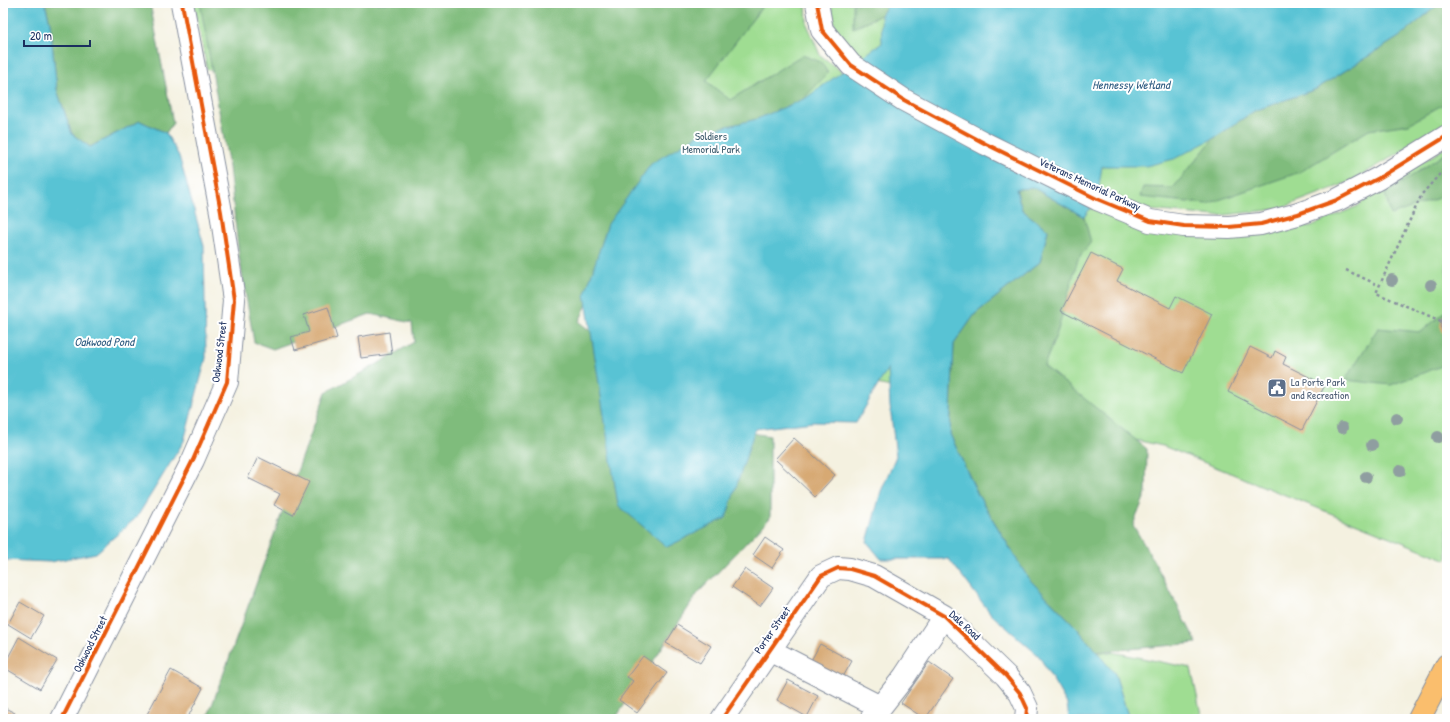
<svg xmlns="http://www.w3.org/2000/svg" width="1450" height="722" viewBox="0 0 1450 722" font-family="'Patrick Hand',sans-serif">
<rect width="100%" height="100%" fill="#fff"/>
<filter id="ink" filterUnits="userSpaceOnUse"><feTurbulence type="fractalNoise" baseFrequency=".025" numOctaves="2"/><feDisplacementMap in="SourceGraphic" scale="8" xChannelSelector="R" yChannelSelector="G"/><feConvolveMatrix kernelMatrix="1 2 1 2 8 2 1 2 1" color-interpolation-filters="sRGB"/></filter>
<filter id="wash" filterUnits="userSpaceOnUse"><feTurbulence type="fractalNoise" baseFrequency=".012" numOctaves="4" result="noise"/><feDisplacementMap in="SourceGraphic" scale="16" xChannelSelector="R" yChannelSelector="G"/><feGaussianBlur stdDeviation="0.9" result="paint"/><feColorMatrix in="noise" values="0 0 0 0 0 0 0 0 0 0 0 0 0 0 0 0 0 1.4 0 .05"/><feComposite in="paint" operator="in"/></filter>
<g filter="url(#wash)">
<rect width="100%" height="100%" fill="#f4f1e0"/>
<path fill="#9fdd92" stroke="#5d8678" d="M194,3H806L807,24L820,55L903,119L1017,177L1106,214L1242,236L1287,231L1299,228L1311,226L1358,206L1381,187L1447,147V560L1163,446L877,384L601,243L207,69Z
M831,3H889L1214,138L1254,111L1447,48V124L1352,181L1279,209L1215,216L1149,210L1088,183L853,55L835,29Z
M1096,652H1112L1191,668L1202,719H1129L1115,674Z"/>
<path fill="#7fbc7c" stroke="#4d766d" d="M45,3H150L173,123L166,133L140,121L90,147L72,134L57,90L50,23Z
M200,3H765L706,81L730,100L802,55L821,62L828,73L771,133L605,263L579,322L632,363L701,425L770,436V518L698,593L615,719H207L326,392L374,366L414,342L412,323L370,314L273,349L254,342L239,256L229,167Z
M853,3H891L881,15L853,28Z
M1440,3H1447V102L1409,124L1369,130L1300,172L1207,204L1140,197L1143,187L1173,188L1214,138L1254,111L1316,89L1399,37Z
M1447,152V195L1391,215L1385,194Z
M1016,188H1034L1084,217L1091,242L1078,259L1058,330L1044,366L1147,449L1146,493L1133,525L1157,567L1197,643L1096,652L1076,627L1028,578L978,495L950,434L954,344L975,314L1040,262L1048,230L1022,210Z
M1447,310V364L1391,385L1345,380L1378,328L1421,332Z"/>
<path fill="#59c3d4" stroke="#3a7999" d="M3,3H45L50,23L57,90L72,134L90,147L140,121L166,133L179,156L204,246L206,358L184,441L137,517L96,553L50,562L3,560Z
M889,3H1440L1399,37L1316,89L1254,111L1214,138L1174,159L1146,166H1102L1097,199L1084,217L1034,188L1016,189L1022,210L1048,230L1040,262L975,314L954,344L950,434L978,495L1028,578L1076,627L1115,674L1129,719H1069L1067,704L1039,656L991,614L949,559H881L867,542L881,491L896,456L890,406L888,368L856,423L813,422L755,429L726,518L667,547L618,505L585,294L608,224L651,164L703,132L757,119L806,98L882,43L881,15Z"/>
<g id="blocks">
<path fill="#d7a973" d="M1091,253L1123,269L1117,281L1170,308L1176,296L1212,314L1183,373L1061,311Z
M328,307L337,338L295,350L291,337L309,332L304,315Z
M1447,314V335L1443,333L1440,326L1442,318Z
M389,332L392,354L361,358L358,337Z
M1250,347L1272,358L1275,351L1286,357L1283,364L1325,385L1302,430L1228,392Z
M794,438L835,475L815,497L775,459Z
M258,457L309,482L293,515L274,505L280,494L248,478Z
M765,537L784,550L772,568L753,555Z
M745,569L773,588L760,606L732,587Z
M20,602L44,616L31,638L8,624Z
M677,625L711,646L700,663L666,643Z
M19,637L57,660L40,689L3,667Z
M820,644L852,661L839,684L808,666Z
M643,656L667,673L637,713L619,700L633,681L627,677Z
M929,662L953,679L925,719L901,703Z
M171,670L203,688L189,715L196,719H152L146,716Z
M788,680L818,696L807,717L777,700Z
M3,707L15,713L12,719H3Z"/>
</g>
</g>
<g filter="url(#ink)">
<use href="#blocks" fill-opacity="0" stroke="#88909f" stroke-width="1"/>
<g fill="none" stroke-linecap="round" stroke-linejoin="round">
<g stroke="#88909f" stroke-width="24">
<path id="minor" d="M817,3L822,30L851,65L904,100L986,144L1097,199L1150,221L1184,226L1229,227L1261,224L1298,214L1337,200L1379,178L1447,136
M769,650L880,707
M62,719L193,460L227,382L234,300L221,212L182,3
M722,719L821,576L838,568L850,569L874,576L944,616L1006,676L1020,693L1027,708L1026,719
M871,719L904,677L944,616"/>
</g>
<g stroke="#88909f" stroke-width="24">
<path id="major" d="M1419,719L1447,665"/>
</g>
<path stroke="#88909f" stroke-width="2.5" stroke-dasharray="3 3" stroke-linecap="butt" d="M1346,270L1378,285
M1441,321L1376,293L1422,194L1447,166"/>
<use href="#minor" stroke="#fff" stroke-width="22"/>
<use href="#major" stroke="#fabe6d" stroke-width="22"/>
<g stroke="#fff" stroke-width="6">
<path id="cycleway" d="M817,3L822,30L851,65L904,100L986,144L1097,199L1150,221L1184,226L1229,227L1261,224L1298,214L1337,200L1379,178L1447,136
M62,719L193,460L227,382L234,300L221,212L182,3
M722,719L821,576L838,568L850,569L874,576L944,616L1006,676L1020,693L1027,708L1026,719"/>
</g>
<use href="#cycleway" stroke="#e8590c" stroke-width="4"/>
</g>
<g fill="#8f9ea0">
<circle cx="1392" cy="280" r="6"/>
<circle cx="1431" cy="285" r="6"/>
<circle cx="1397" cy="418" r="6"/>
<circle cx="1342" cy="428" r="6"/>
<circle cx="1438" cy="437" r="6"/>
<circle cx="1372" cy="445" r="6"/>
<circle cx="1400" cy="471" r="6"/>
<circle cx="1366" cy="477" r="6"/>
</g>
</g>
<defs>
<g id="civic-square" transform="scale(1)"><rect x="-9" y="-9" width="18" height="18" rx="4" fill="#5c6f8a" stroke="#fff"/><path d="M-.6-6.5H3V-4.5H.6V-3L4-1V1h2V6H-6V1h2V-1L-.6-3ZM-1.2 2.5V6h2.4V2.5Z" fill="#fff"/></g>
</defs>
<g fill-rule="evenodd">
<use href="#civic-square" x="1277" y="388"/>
</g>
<g text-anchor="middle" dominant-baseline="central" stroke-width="4" stroke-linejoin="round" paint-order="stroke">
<g font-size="11" fill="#3c5a6b" stroke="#fff">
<text x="711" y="136">Soldiers<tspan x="711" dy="13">Memorial Park</tspan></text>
</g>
<g font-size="11" fill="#1b2f5e" stroke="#fff">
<text transform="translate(1090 184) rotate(25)">Veterans Memorial Parkway</text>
<text transform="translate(219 352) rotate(-83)">Oakwood Street</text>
<text transform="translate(965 625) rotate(43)">Dale Road</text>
<text transform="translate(772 630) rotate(-55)">Porter Street</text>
<text transform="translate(90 644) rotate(-63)">Oakwood Street</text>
</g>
<g font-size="11" fill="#4e5e75" stroke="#fff" text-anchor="start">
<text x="1291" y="382">La Porte Park<tspan x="1291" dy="13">and Recreation</tspan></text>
</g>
<g font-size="12" font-style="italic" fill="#2e5b81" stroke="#fff">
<text x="1131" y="84">Hennessy Wetland</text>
<text x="104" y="341">Oakwood Pond</text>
</g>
</g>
<rect width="1450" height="722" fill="none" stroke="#fff" stroke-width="16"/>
<path d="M24 40v6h66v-6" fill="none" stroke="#1b2f5e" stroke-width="2"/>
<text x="30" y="40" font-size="12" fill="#1b2f5e" stroke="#ffffff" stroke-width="3" paint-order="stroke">20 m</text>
</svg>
